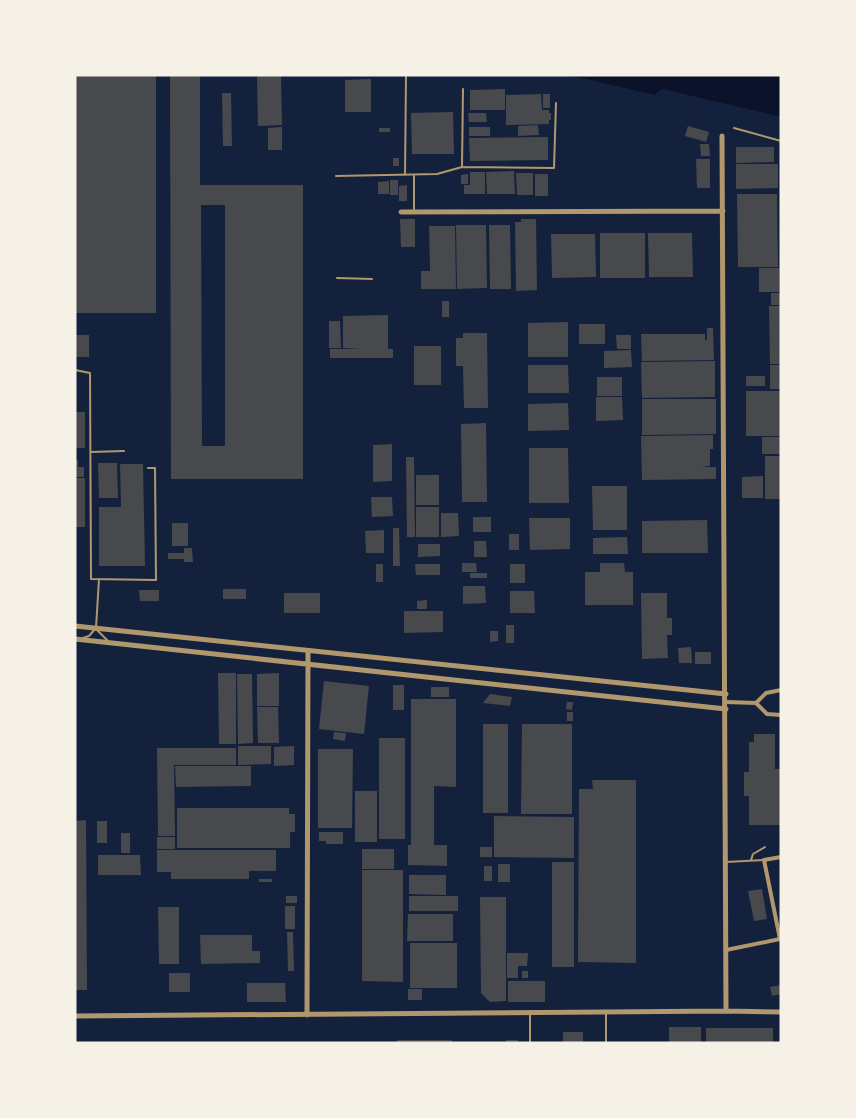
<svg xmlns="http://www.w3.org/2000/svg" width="856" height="1118" viewBox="0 0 856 1118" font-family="'Playfair Display',serif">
<rect width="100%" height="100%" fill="#14213d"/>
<path fill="#0b132b" d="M568,75H781V117L662,89L655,95Z"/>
<path fill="#14213d" d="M662,89L781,117V120L663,92L656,98L655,95Z"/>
<path fill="#48494c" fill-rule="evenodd" d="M75,75H156V313H75Z
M170,75H200V185H303V479H171ZM201,205H225V446H202Z
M257,75H281L282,125L258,126Z
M371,79V112H345V80Z
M505,89V110H470V90Z
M222,93H231L232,146H223Z
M541,94L542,110H549V113H551V120H549V124L506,125V95Z
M543,94H550V108H543Z
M453,112L454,154H412L411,113Z
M468,113H486L487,122H469Z
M538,125L539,135L518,136V126Z
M688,126L709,132L706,142L685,136Z
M282,127V150H268V128Z
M469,127H490V136H469Z
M379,128H390V132H379Z
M548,137V160L470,161L469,138Z
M700,144H709L710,156H701Z
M736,147H774V162L736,163Z
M393,158H399V166H393Z
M696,159H710V188H697Z
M736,164H778V188L736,189Z
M514,171L515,194H487L486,172Z
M470,172H485V194H464V185H470Z
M516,173H533V195H517Z
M468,174V184H461V175Z
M535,174H548V196H535Z
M390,180H398V195H390Z
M389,181V194H378V182Z
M407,185V201H399V186Z
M737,194H777L778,267H738Z
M400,219H415V247H401Z
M521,219H536L537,290L516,291L515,222H521Z
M456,225H486L487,288L457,289Z
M489,225H510L511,289H490Z
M429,226H455L456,289H421V271H430Z
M600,233H645V278H600Z
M648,233H692L693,277H649Z
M551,234H595L596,277L552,278Z
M759,268H779V292H759Z
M771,293H781V305H771Z
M442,301H449V317H442Z
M769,306H781V364H770Z
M388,315V349H393V358H330V349H363L343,348V316Z
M329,321H340L341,348H329Z
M568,322V357H528V323Z
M579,324H605V344H579Z
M707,328H713L714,360L642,361L641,334H705V340H707Z
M463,333H487L488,408H464L463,366H456V338H463Z
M75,335H89V357H75Z
M616,335H631V349H617Z
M414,346H441V385H414Z
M631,350L632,367L604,368V351Z
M715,361V397L642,398L641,362Z
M528,365H568L569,393H528Z
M770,365H781V389H770Z
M746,376H765V386H746Z
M597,377H622V396H597Z
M746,391H781V436H746Z
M596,397H622L623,420L596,421Z
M642,399H716V434L642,435Z
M568,403L569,430L528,431V404Z
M75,412H85V448H75Z
M486,423L487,502H462L461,424Z
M713,435V449H710V466L701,467H716V479L642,480L641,436Z
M762,437H781V454H762Z
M392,444V481L373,482V445Z
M529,448H568L569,503H529Z
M765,456H781V499H765Z
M406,457H414L415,537H407Z
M75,460H78V467H84V477H75Z
M98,463H117L118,498H99Z
M120,464H143L145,566H99V507H121Z
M416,475H439V505H416Z
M763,476V498H742V477Z
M75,478H85V527H75Z
M592,486H627V530H593Z
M371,497H392L393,516L372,517Z
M416,507H439V537H416Z
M441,513H458L459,536L441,537Z
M473,517H491V532H473Z
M529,518H570V549L530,550Z
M707,520L708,553H642V521Z
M172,523H188V546H172Z
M393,528H399L400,566H393Z
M384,530V553H366L365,531Z
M509,534H519V550H509Z
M627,537L628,554H593V538Z
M474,541H486L487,557H474Z
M418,544H440V556L418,557Z
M184,548H192L193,562H184V559H168V553H184Z
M462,563H476L477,572H462Z
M600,563H624L625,572H633V605H585V572H600Z
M376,564H383V582H376Z
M415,564H440V575H416Z
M510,564H525V583H510Z
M470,573H487V578H470Z
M463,586H485L486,603L463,604Z
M223,589H246V599H223Z
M139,590H159V601H140Z
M510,591H534L535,613H510Z
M284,593H320V613H284Z
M641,593H667V618H672V635H667L668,658L642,659Z
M427,600V609H417V601Z
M404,611H443V632L404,633Z
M506,625H514V643H506Z
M490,631H498V641L490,642Z
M691,647L692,663H679L678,648Z
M695,652H711V664H695Z
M218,673H236V744H219Z
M279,673V706H257V674Z
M237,674H252L253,743L238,744Z
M324,681L369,686L364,734L319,729Z
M393,685H404V710H393Z
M431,687H449V697H431Z
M490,694L512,697L510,706L483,703Z
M411,699H456V787L434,786V845H447V866L408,865V845H411Z
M567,702H573L572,710L566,709Z
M257,707H278L279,743H258Z
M567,712H573V721H567Z
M483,724H508V813H483Z
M522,724H572V814H521Z
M334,732L346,733L345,741L333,739Z
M754,734H775V769H780V772L781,825H749V796H744V772H749V742H754Z
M379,738H405V839H379Z
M238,746H271V764L238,765Z
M294,746V765L274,766V747Z
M157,748H236V765H174L175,836H158Z
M318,749H353L352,828H318Z
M175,766H251V786L176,787Z
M592,780H636V963L578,962L579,789H593Z
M355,791H377V842H355Z
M177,808H289V814H295V832H290V848H177Z
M494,816L574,817V858L494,857Z
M86,820L87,990H75V821Z
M97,821H107V843H97Z
M319,832H343V844H326V841H319Z
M121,833H130V853H121Z
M157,837H175V849H157Z
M480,847H492V857H480Z
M362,849H394V869H362Z
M157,850H276V871H249V879H171V872H157Z
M98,855H140L141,875H98Z
M552,862H574V967H552Z
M498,864H510V882H498Z
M484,866H492V881H484Z
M362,870H403V982L362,981Z
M409,875H446V895L409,894Z
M259,879H272V882H259Z
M762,889L767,919L754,921L748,891Z
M286,896H297V903H286Z
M409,896H458V911H409Z
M480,897H506V1001L490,1002L481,993Z
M285,906H295V929H285Z
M158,907H179V964H159Z
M408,914H453V941H407Z
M287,932H293L294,971H288Z
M200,935H252V951H260V963L201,964Z
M410,943H457V988H410Z
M507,953H528L527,966H518V978H507Z
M522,971H528V978H522Z
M169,973H190V992H169Z
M508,981H545V1002H508Z
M247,983H285L286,1002H247Z
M781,985V994L772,996L770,987Z
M408,989H422V1000H408Z
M669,1027H701V1043H669Z
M706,1028H773V1043H706Z
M563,1032H583V1043H563Z
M397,1040H452V1043H397Z
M506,1040H518V1043H506Z"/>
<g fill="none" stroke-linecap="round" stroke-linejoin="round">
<path stroke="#b1986c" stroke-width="2" d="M734,128L781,141
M462,167L554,168L556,103
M405,175L406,75
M336,176L437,174L462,167L463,89
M414,212V176
M337,278L372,279
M75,370L90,373L91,579L156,580L155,468H148
M91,452L124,451
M97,630L108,641
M83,638L89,636L96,628L99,579
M751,860L753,854L765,847
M726,862L764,860
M530,1013V1043
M606,1043V1012"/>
<path stroke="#b1986c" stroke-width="4" d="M726,702L756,703L767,714L781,715
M756,703L766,693L781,690
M726,950L780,939L764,860L781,857"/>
<path stroke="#b1986c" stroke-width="5" d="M722,136L726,1011
M401,212L723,211
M75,626L726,694
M75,639C292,664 509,685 726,709
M307,1015L308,651
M75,1016L726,1011L781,1012"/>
</g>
<rect width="856" height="1118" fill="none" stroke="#f6f1e7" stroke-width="153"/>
</svg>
